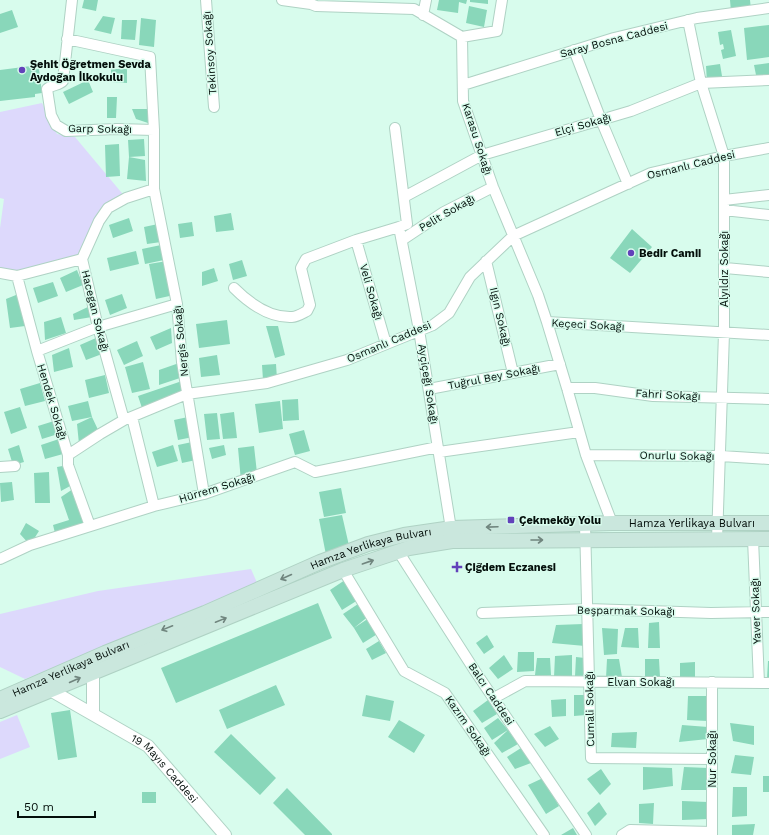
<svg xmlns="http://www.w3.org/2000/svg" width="769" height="835" viewBox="0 0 769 835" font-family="'Work Sans',sans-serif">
<rect width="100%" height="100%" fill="#d8fced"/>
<path fill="#ddd9fc" d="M42,103L57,134L75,137L126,198L102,208L86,255L0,279V228L4,199L0,198V112Z
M251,569L258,585L25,679L0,667V614L98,591Z
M17,715L30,747L0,759V722Z"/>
<path fill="#89d7ba" d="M84,0H98L96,11L82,8Z
M439,0H467L466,4L459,2L458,13L437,10Z
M470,0H488V4L470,2Z
M730,0H750L751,10L731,12Z
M469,6L487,10L484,27L466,23Z
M12,10L18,27L0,33V14Z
M103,16L115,18L111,34L94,30Z
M141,18L156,20L154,47L139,45Z
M122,20H137L135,40L121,39Z
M769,25V57L747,60L744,28Z
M731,30L736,56L723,59L721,50L724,49L723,44L720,45L718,32Z
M769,63V79L757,80L754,65Z
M720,64L723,82L707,83L706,66Z
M31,66L32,70L39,69L42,93L35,94V97L0,101V70Z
M111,69H127V83L111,82Z
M88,80L93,92L69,104L63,92Z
M107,97H117L116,118H107Z
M132,109H148V123L136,119Z
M144,139L145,156L129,157L128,140Z
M119,144L120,176L106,177L105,145Z
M129,157L145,160L146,181L127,179Z
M231,213L234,230L216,232L214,216Z
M129,218L133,231L113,238L109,225Z
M192,222L194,236L180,238L178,224Z
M158,224L161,242L147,244L144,227Z
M632,229L652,247L630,273L610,258Z
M161,245L164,260L145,264L142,249Z
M136,251L139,264L110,271L107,258Z
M242,260L247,276L233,280L229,264Z
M167,261L174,295L156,299L149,264Z
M214,268L218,281L202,286V272Z
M77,270L83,285L66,292L60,278Z
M53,282L58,296L38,303L33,288Z
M21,293L25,326L10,328L6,299Z
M122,294L127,308L110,315L105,300Z
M90,306L92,317L74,320L73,314Z
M61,317L66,333L45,340L44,322Z
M227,320L230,344L199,348L196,324Z
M266,326H278L285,355L275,358Z
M171,328L172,343L156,350L150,337Z
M96,338L102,354L86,360L80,345Z
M137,341L143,356L124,365L117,350Z
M69,348L73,367L54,372L52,355Z
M217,355L220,375L201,377L199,358Z
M143,362L150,389L132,393L125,367Z
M182,362L180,378L159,385V370Z
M276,364L277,379L263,380L262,365Z
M105,375L109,393L89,398L85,380Z
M182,381V394L142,408L138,396Z
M40,383L45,401L25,406L20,389Z
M298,399L299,420L283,421L282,400Z
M88,401L92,417L100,434L79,444L77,424L92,417L72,421L68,406Z
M280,401L283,429L259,433L255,404Z
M20,407L27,428L11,434L4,412Z
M234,412L237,438L223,439L220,414Z
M217,413L220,439L207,440L204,414Z
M188,417L193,437L178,440L174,420Z
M54,421L58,434L42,439L38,426Z
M304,430L310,451L295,455L289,434Z
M59,439L63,454L45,459L41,445Z
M192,442L196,460L182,463L178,445Z
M19,445L24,462L13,465L8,449Z
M173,445L178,461L157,467L152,452Z
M224,445L226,455L212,459L209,448Z
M254,446L257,473L241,481L238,448Z
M68,465L72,485L61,491L57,467Z
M49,472L50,503H35L34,473Z
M12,482L14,500L1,502L0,483Z
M341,488L346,513L324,517L319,492Z
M73,489L85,525L55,533L53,525L69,520L61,497Z
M342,515L350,550L326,555L319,519Z
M26,523L39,531L30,545L20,534Z
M345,580L358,600L342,610L330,590Z
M361,602L370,615L354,628L343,614Z
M318,603L332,638L176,703L161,668Z
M369,618L379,633L363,643L354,628Z
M659,622L660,648H648L649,623Z
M583,624L585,646L552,643L556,625Z
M602,628L618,629L617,654L604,655Z
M625,628H638L639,648L621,647Z
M487,635L494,647L484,654L476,643Z
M379,641L386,653L372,660L366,649Z
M518,652H534V671L517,672Z
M504,655L513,669L498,679L489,668Z
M572,655V677H554L555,656Z
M576,657L585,658L586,676H575Z
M537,658H550L551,675H535Z
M607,659H619L622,677L606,678Z
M645,659H659L660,677L645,676Z
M768,661H769V679H767Z
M695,662V677L680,678V663Z
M276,685L285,705L227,729L219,710Z
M366,695L394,701L390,721L362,716Z
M574,695H586V715L574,716Z
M688,696H707L708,721L687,720Z
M566,699V716L552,717L551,700Z
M488,700L497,714L482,723L473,711Z
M70,710L77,757L58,760L51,713Z
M498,718L508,730L492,740L484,728Z
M399,720L425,735L414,753L388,737Z
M730,723L754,726V745L733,741Z
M682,725L708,727V739L679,742Z
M550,726L559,739L545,747L534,734Z
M508,730L518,744L502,753L494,743Z
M637,732L636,748L611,747L612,733Z
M231,734L276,778L260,795L214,752Z
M521,748L531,763L515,769L507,757Z
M735,755L754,757L751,775L731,773Z
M643,767L672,768L673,786L643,790Z
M684,767L708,768V790H681Z
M601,769L611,784L600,795L587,779Z
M763,776H769V792H763Z
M543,778L559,806L546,814L528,785Z
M733,787H747V816L732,817Z
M287,788L332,834V835H305L273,803Z
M142,792H156V803H142Z
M682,801L708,802L709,819L682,820Z
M599,802L607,814L595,826L587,813Z
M654,803L653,824L639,823V804Z
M755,824L753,835H732V825Z
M573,828L577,835H561Z"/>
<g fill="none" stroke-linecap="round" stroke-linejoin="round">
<g stroke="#afd2c4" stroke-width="12">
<path id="minor" d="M72,0L63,81C59,86 52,84 47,89L51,115L56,125L66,131L117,129L154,130
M206,0L214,107
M282,0L311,4L316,6L414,9L462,37L497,31L502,0
M423,15L426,0
M688,20L701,83L724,156V333L717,540
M462,37L463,101L493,187L538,295L547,322
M67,39L150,57L154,130V189L177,304L182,362L204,494
M574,50L601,120L628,184
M463,85L614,38L697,18L769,8
M395,128L407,224L399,227L419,330L452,535
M404,197L482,155L631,111L701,83L769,80
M724,200L769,195
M724,210L769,215
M356,240L386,344
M402,240L444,212L493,187
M486,261L513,373
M725,268L769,272
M0,273L17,276L82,259
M17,276L37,351L68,455V465L90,526
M234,288C250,304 269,318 292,317C297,317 303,313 307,311L310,305L301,268L306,259L356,240L399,227
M37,351L98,327L177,304
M567,388H595L653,396L769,399
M429,389L560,364
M132,417L154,506
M124,420L98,327L82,259L99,221L108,208L126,198L154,189
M439,452L579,432
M68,455L100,434L124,420L187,394L267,383L347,360L433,325L449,313L470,277L513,236L651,173L724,156L769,148
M586,455L721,456L769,459
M0,467L15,466
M612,523L586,455L567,388L547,322L769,335
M585,524L591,758L712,759
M753,539L759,683
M398,551L475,671L586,835
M0,559L30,545L154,506L204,494L295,462L315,472L438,447
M343,570L404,671L445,693L544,835
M482,613L588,609L711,613L769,612
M712,682V835
M494,698L525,681L769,683
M622,835L630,830L712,832"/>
</g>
<g stroke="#afd2c4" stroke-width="14">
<g id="tertiary">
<path id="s1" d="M52,691L148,746L225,835"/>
<path d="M93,713V673"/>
</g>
</g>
<g stroke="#afd2c4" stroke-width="16">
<g id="secondary">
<path id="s2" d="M0,699L105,653L205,613L320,562L368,544L404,535L452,528L612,523H769"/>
<path d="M0,711L343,570L409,548L452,541L769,539"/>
</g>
</g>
<use href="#minor" stroke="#fff" stroke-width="10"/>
<use href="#tertiary" stroke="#fff" stroke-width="12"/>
<use href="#secondary" stroke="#cae7dd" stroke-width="14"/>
</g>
<defs><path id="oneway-shaft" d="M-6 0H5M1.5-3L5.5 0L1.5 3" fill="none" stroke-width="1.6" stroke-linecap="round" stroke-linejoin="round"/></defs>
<g stroke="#70857e">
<use href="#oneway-shaft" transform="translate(492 527) rotate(178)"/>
<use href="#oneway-shaft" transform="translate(537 540)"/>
<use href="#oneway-shaft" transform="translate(368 562) rotate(-19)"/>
<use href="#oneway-shaft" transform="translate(286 577) rotate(156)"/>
<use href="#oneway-shaft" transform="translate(221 620) rotate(-22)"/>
<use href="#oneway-shaft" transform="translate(167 628) rotate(158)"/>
<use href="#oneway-shaft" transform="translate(75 680) rotate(-24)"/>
</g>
<g fill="#6241ba" stroke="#d8fced" stroke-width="1.5">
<circle cx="22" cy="70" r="4"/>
<circle cx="631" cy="253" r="4"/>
<rect x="507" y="516" width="8" height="8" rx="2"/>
<path d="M455 561h4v4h4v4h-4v4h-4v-4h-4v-4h4z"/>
</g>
<g text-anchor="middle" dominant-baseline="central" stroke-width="3" stroke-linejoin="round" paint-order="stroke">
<g font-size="11" fill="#030e0a" stroke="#d8fced">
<text transform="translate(614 40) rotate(-15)">Saray Bosna Caddesi</text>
<text transform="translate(210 53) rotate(-94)">Tekinsoy Sokağı</text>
<text transform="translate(583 125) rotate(-16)">Elçi Sokağı</text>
<text transform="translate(100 129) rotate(1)">Garp Sokağı</text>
<text transform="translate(477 139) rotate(72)">Karasu Sokağı</text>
<text transform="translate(691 165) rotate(-14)">Osmanlı Caddesi</text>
<text transform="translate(447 213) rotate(-30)">Pelit Sokağı</text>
<text transform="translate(724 269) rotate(-90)">Alyıldız Sokağı</text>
<text transform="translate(371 292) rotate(74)">Veli Sokağı</text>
<text transform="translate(95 311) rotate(76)">Hacegan Sokağı</text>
<text transform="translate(500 317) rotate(77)">Ilgın Sokağı</text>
<text transform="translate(588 325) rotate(3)">Keçeci Sokağı</text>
<text transform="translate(181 341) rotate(-96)">Nergis Sokağı</text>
<text transform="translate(389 342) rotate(-23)">Osmanlı Caddesi</text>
<text transform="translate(494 377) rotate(-11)">Tuğrul Bey Sokağı</text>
<text transform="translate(428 384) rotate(81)">Ayçiçeği Sokağı</text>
<text transform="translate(668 395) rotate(3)">Fahri Sokağı</text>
<text transform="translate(52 402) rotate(73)">Hendek Sokağı</text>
<text transform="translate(677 456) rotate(1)">Onurlu Sokağı</text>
<text transform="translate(217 488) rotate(-17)">Hürrem Sokağı</text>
<text stroke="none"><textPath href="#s2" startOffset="725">Hamza Yerlikaya Bulvarı</textPath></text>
<text stroke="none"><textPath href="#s2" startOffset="401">Hamza Yerlikaya Bulvarı</textPath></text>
<text transform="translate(626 611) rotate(1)">Beşparmak Sokağı</text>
<text transform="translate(756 611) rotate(-92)">Yaver Sokağı</text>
<text stroke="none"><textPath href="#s2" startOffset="77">Hamza Yerlikaya Bulvarı</textPath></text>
<text x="641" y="682">Elvan Sokağı</text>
<text transform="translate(491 694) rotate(56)">Balcı Caddesi</text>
<text transform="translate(590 709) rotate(-91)">Cumali Sokağı</text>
<text transform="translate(468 726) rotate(55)">Kazım Sokağı</text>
<text transform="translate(712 759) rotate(-90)">Nur Sokağı</text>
<text stroke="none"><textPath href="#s1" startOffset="138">19 Mayıs Caddesi</textPath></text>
</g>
<g font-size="11" font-weight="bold" fill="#030e0a" stroke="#d8fced" text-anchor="start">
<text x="30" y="64">Şehit Öğretmen Sevda<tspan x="30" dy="13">Aydoğan İlkokulu</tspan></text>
<text x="639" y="253">Bedir Camii</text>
<text x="519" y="520">Çekmeköy Yolu</text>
<text x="465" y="567">Çiğdem Eczanesi</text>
</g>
</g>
<path d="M18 811v6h77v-6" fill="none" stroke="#030e0a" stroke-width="2"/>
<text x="24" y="811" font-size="12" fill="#030e0a" stroke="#d8fced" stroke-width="3" paint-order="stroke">50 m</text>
</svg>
